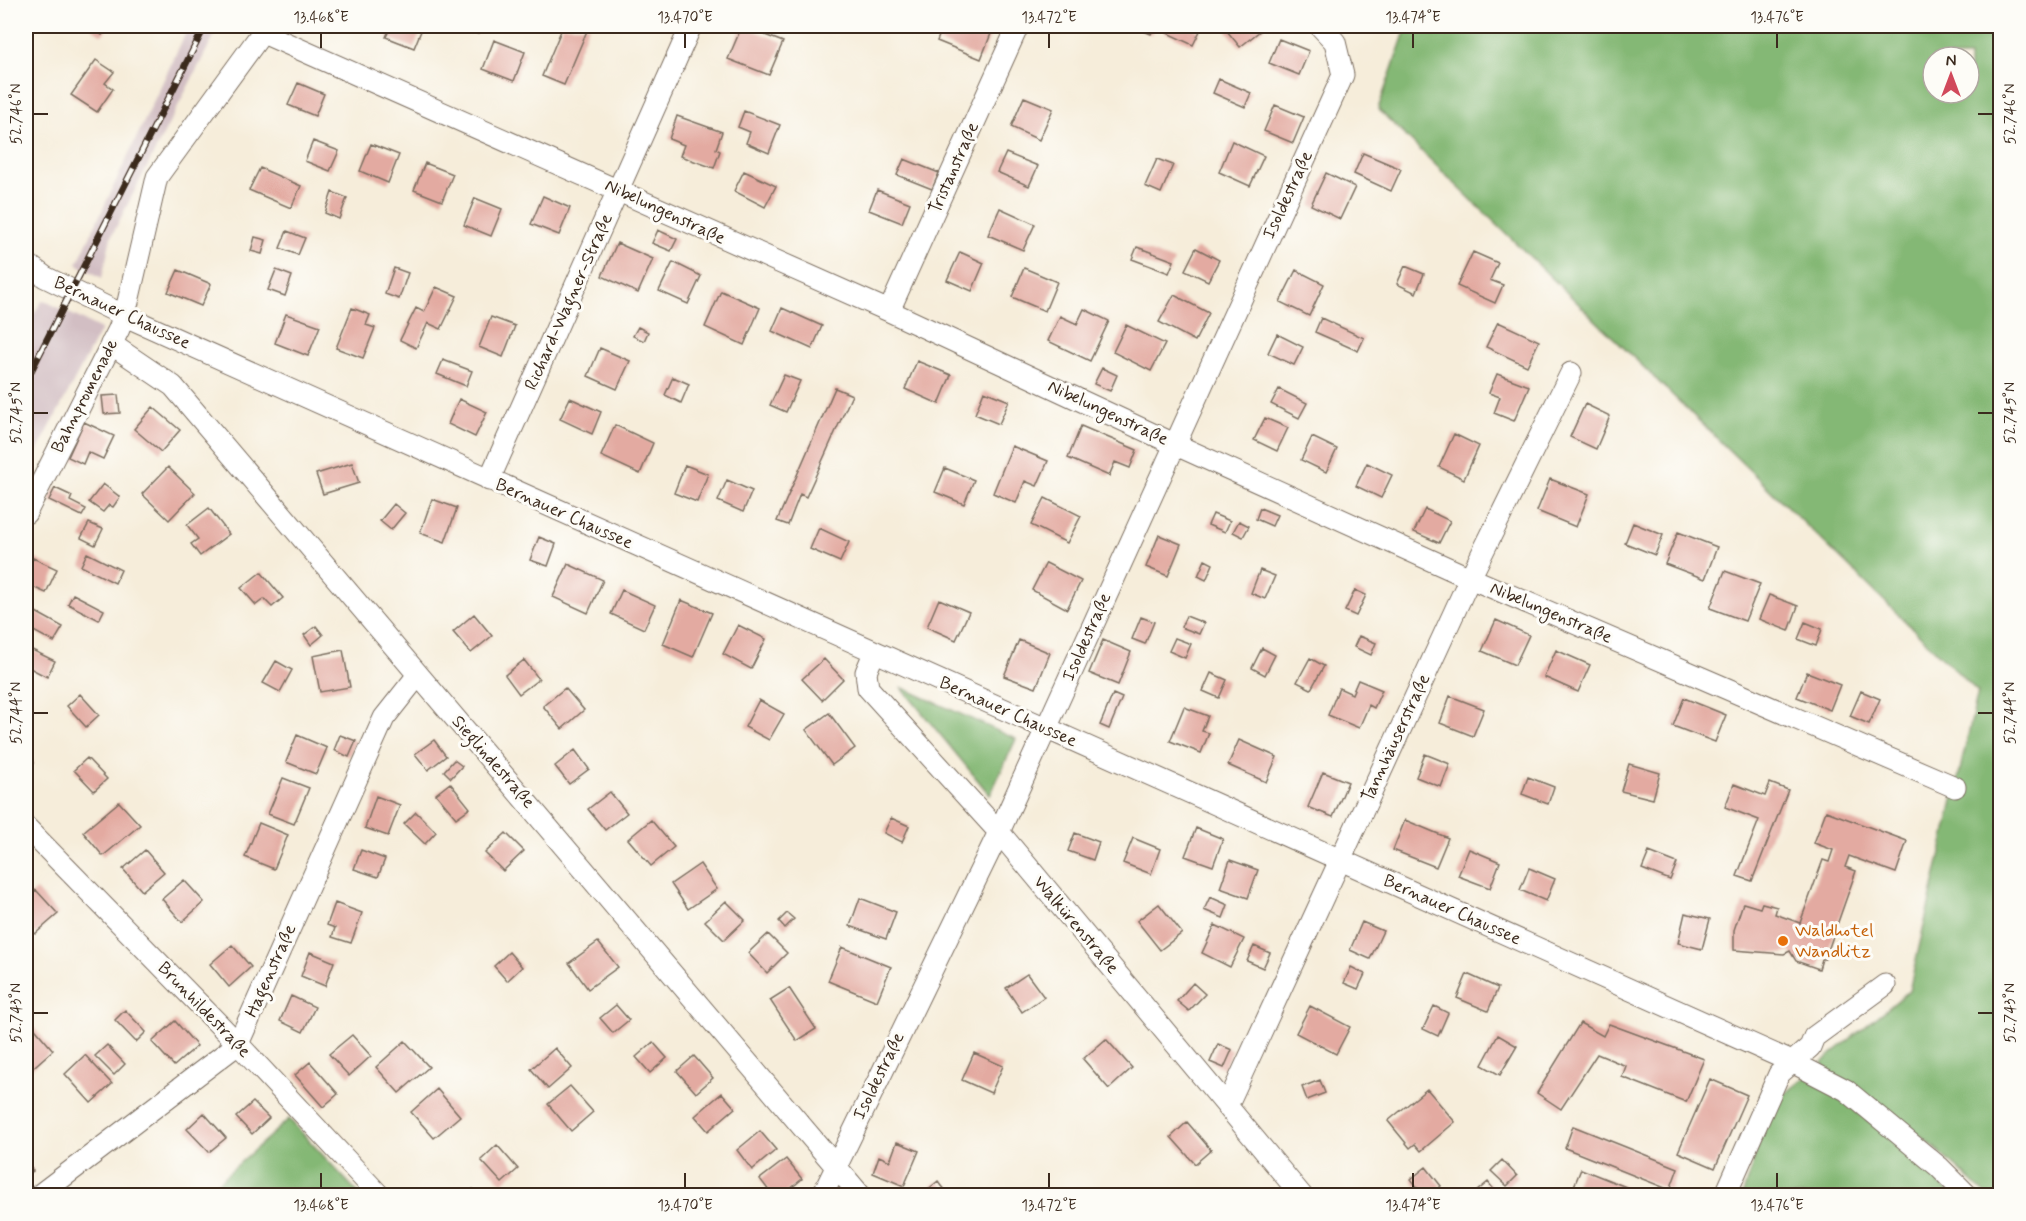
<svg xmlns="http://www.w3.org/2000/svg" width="2026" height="1221" viewBox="0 0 2026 1221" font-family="Mynerve,sans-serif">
<rect width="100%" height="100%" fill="#fdfcf7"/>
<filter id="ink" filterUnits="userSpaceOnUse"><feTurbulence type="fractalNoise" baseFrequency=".0167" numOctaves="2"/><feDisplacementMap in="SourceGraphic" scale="12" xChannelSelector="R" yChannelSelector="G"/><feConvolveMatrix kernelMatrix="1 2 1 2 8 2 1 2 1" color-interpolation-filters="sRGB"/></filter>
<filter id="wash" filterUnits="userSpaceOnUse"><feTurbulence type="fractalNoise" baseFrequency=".008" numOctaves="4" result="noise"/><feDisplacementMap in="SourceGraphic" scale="24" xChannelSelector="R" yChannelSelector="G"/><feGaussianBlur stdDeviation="1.35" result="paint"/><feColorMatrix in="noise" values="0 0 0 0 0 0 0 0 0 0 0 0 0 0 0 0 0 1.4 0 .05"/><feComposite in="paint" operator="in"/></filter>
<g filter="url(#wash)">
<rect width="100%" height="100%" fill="#f6edda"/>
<path fill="#d2bec3" d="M189,26H219L111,237L102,278L77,264Z
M43,300L101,329L26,473V325Z"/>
<path fill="#84b874" stroke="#607149" stroke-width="1.5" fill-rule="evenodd" d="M1407,26H2000V1195H1986C1938,1148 1886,1104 1826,1071L1822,1062L1909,991L1978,692L1378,109ZM1933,57H1969V93H1933Z
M901,687L1016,739L990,795Z
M1806,1077C1859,1110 1909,1151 1953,1196H1742L1772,1104Z
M289,1119L360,1195H215L216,1184Z"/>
<g id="blocks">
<path fill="#e3aaa1" d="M89,26H109L102,35Z
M391,26H423L414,48L386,37Z
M459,26H482L478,34Z
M563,26H589L564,85L542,76Z
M742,26L783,42L769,75L728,59Z
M943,26H994L981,59L937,41Z
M1132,26H1155L1151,34Z
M1168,26H1188L1200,31L1193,45L1165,32Z
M1223,26H1266L1240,47Z
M1279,39L1309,51L1299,75L1269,63Z
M494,40L525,52L514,81L483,69Z
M96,60L114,72L105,83L113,89L97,112L71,95Z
M1219,79L1251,93L1245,107L1213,93Z
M298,83L324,94L315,116L288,105Z
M1024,97L1053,109L1039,140L1011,127Z
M1275,105L1304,117L1293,143L1264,131Z
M744,111L780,125L769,153L746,143L750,132L738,127Z
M677,116L722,132L716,149L720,151L714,168L680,156L684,145L669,139Z
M313,141L339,151L330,171L305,161Z
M1232,141L1264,156L1250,186L1219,172Z
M371,144L399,155L388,183L360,171Z
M1006,153L1038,166L1029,186L997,172Z
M1363,153L1401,169L1391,191L1354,174Z
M904,159L939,173L932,189L897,175Z
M1157,159L1173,165L1161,193L1145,186Z
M425,163L453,174L442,201L414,190Z
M260,168L301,186L291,208L249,190Z
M744,171L776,186L765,207L734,191Z
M1326,173L1355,187L1340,219L1311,205Z
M877,190L910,203L902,223L869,210Z
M332,192L347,198L339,219L325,213Z
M543,196L570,208L559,235L531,224Z
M475,198L502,209L491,236L464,225Z
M1000,208L1035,224L1023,250L988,235Z
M658,230L677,239L671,251L652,243Z
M287,231L305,238L298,255L280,248Z
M255,237L266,240L262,254L251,251Z
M617,243L653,259L638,293L602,276Z
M1137,247L1174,261L1169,273L1132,259Z
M1196,248L1219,260L1208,281L1185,270Z
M960,252L984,263L972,291L947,280Z
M1473,252L1498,263L1490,280L1503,285L1495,303L1457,286Z
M673,262L701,276L688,304L659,291Z
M1405,266L1424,274L1416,293L1397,284Z
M394,268L408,273L399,299L385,294Z
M1024,268L1057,282L1045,311L1012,297Z
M178,270L211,284L201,306L168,292Z
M276,270L292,276L285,296L268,290Z
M1296,270L1324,284L1309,316L1280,302Z
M436,287L457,296L441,329L428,323L416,348L400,340L416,308L424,312Z
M721,291L760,308L744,345L705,327Z
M1174,295L1209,313L1195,341L1159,322Z
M352,308L370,315L366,325L375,328L363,358L336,348Z
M782,308L822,326L812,349L772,331Z
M1084,309L1109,321L1090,361L1048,341L1060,316L1077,324Z
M286,314L320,326L308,356L275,343Z
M491,317L515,326L503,357L479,347Z
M1321,318L1364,338L1358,351L1315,332Z
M1498,322L1539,341L1527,366L1486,347Z
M1126,325L1165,344L1151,371L1113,352Z
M638,327L648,332L644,341L633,336Z
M1277,334L1303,347L1294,365L1268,353Z
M600,348L630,361L617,389L588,376Z
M443,360L472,371L466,386L437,374Z
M917,361L951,375L939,404L905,389Z
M1102,368L1117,375L1110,391L1094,384Z
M1497,374L1529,386L1514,421L1494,413L1500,397L1489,393Z
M784,375L800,381L786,412L770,405Z
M673,377L689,384L681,403L665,395Z
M835,388L852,395L806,497L800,494L788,525L777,521Z
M1279,389L1307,403L1299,418L1271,404Z
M984,391L1009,401L999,424L975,414Z
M118,395L120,413L104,414L102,396Z
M570,398L601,412L592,434L560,419Z
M459,399L487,412L475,437L448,424Z
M1585,404L1610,416L1596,449L1570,437Z
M153,407L180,430L161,452L134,429Z
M1265,418L1288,428L1277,451L1254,440Z
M84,422L114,436L103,459L88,452L83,464L68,457Z
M615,425L653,443L640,474L601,456Z
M1081,426L1137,450L1130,468L1115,462L1109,476L1068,458Z
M1454,434L1479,446L1464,479L1439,467Z
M1312,437L1337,449L1326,472L1301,460Z
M1012,446L1048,461L1037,486L1025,481L1016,503L993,493Z
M352,463L359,483L323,494L316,474Z
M1367,463L1392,475L1381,498L1356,486Z
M685,465L708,474L697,502L674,493Z
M168,467L195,493L169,520L142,494Z
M945,468L974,480L964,504L935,492Z
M1550,479L1589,494L1576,527L1537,511Z
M727,480L752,491L743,512L718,501Z
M103,484L120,497L113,507L109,505L103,512L89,502Z
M55,488L72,496L70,501L86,509L82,516L49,500Z
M1045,498L1081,516L1067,543L1031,525Z
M432,499L457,508L445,542L420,533Z
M394,504L405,513L391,530L380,521Z
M209,508L229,534L200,556L191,544L198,539L187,525Z
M1260,508L1277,515L1272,526L1256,519Z
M1425,509L1450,521L1439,543L1414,532Z
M1213,514L1230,521L1225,532L1208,525Z
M1239,521L1249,526L1243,537L1233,532Z
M89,523L103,529L95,545L81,538Z
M1633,523L1663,535L1655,555L1625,543Z
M819,528L849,542L840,562L810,549Z
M1678,532L1717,547L1705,579L1665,564Z
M1159,535L1181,544L1168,576L1146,567Z
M539,537L556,544L548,566L530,560Z
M87,553L121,570L115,583L81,566Z
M33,558L57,569L46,593L26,584V573Z
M1205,560L1213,564L1206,580L1198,576Z
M1046,563L1081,581L1067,609L1032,590Z
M568,564L603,580L588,613L553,597Z
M1260,570L1275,576L1265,599L1251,593Z
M1725,571L1760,584L1745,621L1710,608Z
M261,572L283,598L272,607L264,599L256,605L241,588Z
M622,590L655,605L644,629L611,614Z
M1355,590L1366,595L1356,616L1345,611Z
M73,594L104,610L99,620L68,604Z
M1769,595L1798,606L1789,631L1759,619Z
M939,599L969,612L956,640L927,627Z
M681,600L712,613L693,657L663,644Z
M34,611L63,627L54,642L26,627Z
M474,614L492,636L471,653L453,632Z
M1186,616L1204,623L1199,634L1181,627Z
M1141,617L1154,622L1145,644L1132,639Z
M1496,620L1529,635L1515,665L1482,651Z
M1805,622L1822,629L1816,646L1798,639Z
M738,625L766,639L751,669L723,654Z
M316,626L323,635L311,645L304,635Z
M1359,636L1376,643L1371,655L1354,647Z
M1175,638L1191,644L1185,658L1169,651Z
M1019,640L1050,653L1036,688L1004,676Z
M1103,640L1131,652L1118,685L1089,673Z
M26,647L55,661L47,677L26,666Z
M1262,648L1275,655L1265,675L1252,668Z
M343,650L350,687L320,692L313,656Z
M1556,650L1590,665L1578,692L1544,677Z
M1310,658L1324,666L1311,689L1297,682Z
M824,659L843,679L822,700L802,679Z
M524,660L539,679L519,694L505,675Z
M276,661L292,670L280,692L263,683Z
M1807,672L1840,685L1830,710L1797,697Z
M1211,673L1227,680L1219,698L1203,691Z
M1358,680L1382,690L1374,708L1369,705L1359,728L1328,715L1339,688L1352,694Z
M565,688L584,710L562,729L543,706Z
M1861,691L1880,699L1869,724L1850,716Z
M80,694L99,715L86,727L67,706Z
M1113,694L1122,698L1109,729L1100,725Z
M1450,696L1484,709L1473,736L1440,723Z
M1684,698L1726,715L1715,742L1673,726Z
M759,700L784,714L769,740L745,727Z
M1184,707L1208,716L1202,731L1209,733L1201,753L1170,741Z
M829,713L855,748L832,765L806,730Z
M297,735L327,748L316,774L286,762Z
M340,735L356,741L349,757L334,750Z
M434,740L446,756L428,770L415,754Z
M1239,740L1277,757L1266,782L1228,765Z
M575,750L589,769L569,784L555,766Z
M1425,754L1450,764L1441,787L1416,777Z
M26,755L34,763L26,771Z
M87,758L107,779L94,791L74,770Z
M454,760L462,766L451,778L444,771Z
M1629,764L1660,773L1653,799L1621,791Z
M1323,772L1348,782L1333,817L1308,807Z
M1528,777L1554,787L1548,804L1522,794Z
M283,778L309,788L294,824L268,814Z
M450,783L470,808L456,818L436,794Z
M1770,783L1788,790L1752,881L1737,876L1759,820L1725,807L1734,784L1765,796Z
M610,792L627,813L605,830L588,809Z
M376,796L400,805L388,836L365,828Z
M119,802L140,825L103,856L83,832Z
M1826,811L1907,841L1896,873L1849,856L1845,867L1856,871L1825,959H1822L1819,969L1796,961L1790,951L1784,954L1734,950V930L1743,903L1760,908L1762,903L1777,907L1775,914L1800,923L1823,860L1829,862L1833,850L1814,843Z
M416,812L436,832L425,844L404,824Z
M891,818L909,826L902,842L884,833Z
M651,820L674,847L651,866L628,839Z
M1405,820L1448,838L1436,867L1393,850Z
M259,823L288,835L274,869L245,857Z
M1196,828L1223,839L1213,866L1185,856Z
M506,833L524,851L503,871L485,853Z
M1075,833L1099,842L1093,860L1068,851Z
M1133,838L1160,849L1151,874L1123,863Z
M1469,849L1500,862L1490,888L1458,876Z
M145,850L164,872L142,891L123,869Z
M361,850L385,859L378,877L354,869Z
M1649,852L1677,863L1670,880L1642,869Z
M1230,860L1258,870L1248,898L1220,888Z
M700,864L717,889L688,909L671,884Z
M1529,868L1555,879L1546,901L1520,890Z
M184,880L204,902L182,922L162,899Z
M36,890L58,914L35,934L26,924V899Z
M1210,897L1228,905L1223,918L1204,910Z
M860,898L896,912L886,939L850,926Z
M726,901L745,920L724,940L705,921Z
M335,903L362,913L351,943L332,937L335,928L327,925Z
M1159,904L1182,933L1160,950L1137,921Z
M787,913L794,919L785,928L779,921Z
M1685,913L1710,919L1702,949L1678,943Z
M1362,922L1383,931L1370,959L1350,950Z
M1215,925L1244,939L1230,967L1202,953Z
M768,934L787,953L767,973L748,953Z
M598,942L618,967L588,989L569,963Z
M232,945L251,967L229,987L210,964Z
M1254,946L1270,953L1263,968L1247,961Z
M842,947L891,967L877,1001L828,981Z
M310,952L334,962L325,986L301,976Z
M509,952L522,967L507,981L494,966Z
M1351,967L1365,974L1358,989L1344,983Z
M1027,974L1044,997L1022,1012L1006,988Z
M1467,974L1498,988L1488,1011L1457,998Z
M1193,983L1205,994L1189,1011L1177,1001Z
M789,988L816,1029L797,1041L770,1000Z
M291,996L315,1007L303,1032L280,1021Z
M616,1005L629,1020L613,1033L600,1018Z
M1310,1006L1350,1027L1336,1054L1296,1033Z
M1434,1006L1448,1013L1438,1036L1423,1029Z
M125,1010L146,1032L136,1042L115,1020Z
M175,1021L197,1046L174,1066L152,1042Z
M30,1023L53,1050L28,1072L26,1069V1027Z
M1580,1023L1603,1036L1609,1024L1704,1059L1686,1102L1622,1077L1626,1066L1597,1054L1561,1109L1537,1093Z
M352,1035L371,1056L349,1076L329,1054Z
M1498,1035L1517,1046L1500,1075L1482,1065Z
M1106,1039L1132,1068L1109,1089L1083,1059Z
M405,1041L429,1067L399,1093L376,1067Z
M653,1042L667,1058L650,1073L636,1057Z
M1218,1044L1232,1050L1224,1068L1210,1062Z
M107,1045L125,1064L114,1075L95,1056Z
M555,1048L572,1068L548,1089L531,1069Z
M974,1053L1003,1066L991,1093L962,1080Z
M85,1055L112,1084L91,1103L65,1074Z
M694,1056L713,1078L696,1093L677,1071Z
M310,1062L338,1094L323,1107L295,1075Z
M1710,1079L1747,1095L1715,1168L1678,1152Z
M1320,1080L1325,1093L1307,1100L1302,1087Z
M570,1086L593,1112L571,1131L548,1104Z
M437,1089L460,1116L434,1138L411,1112Z
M1427,1089L1455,1122L1421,1151L1415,1144L1410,1148L1388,1121Z
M722,1093L735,1108L708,1131L695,1116Z
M253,1102L269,1118L252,1134L236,1117Z
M204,1113L226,1138L209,1152L187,1129Z
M1187,1122L1211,1150L1195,1164L1171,1137Z
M1573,1126L1678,1168L1670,1190L1565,1148Z
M760,1131L776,1150L752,1170L737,1150Z
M897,1142L919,1151L904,1186L873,1173L879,1156L890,1161Z
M497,1145L518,1169L502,1183L481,1160Z
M786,1159L802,1179L782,1196H773L760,1179Z
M26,1160L33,1171L26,1176Z
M1502,1160L1517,1176L1507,1186L1491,1171Z
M1426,1167L1441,1186L1430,1196H1424L1411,1179Z
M1581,1169L1626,1187L1623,1196H1570Z
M938,1181L950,1196H920Z
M1488,1182L1499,1196H1471Z
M473,1189L479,1196H466Z"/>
</g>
</g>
<g filter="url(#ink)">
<use href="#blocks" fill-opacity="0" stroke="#7c6e60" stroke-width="1.5"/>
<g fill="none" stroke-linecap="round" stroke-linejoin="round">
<g stroke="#7c6e60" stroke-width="23">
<path id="street" d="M263,33L889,311L1174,444L1470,578L1955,787
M26,263L45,277L123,315L1794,1063L1846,1090L1939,1167L1968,1196
M889,311L1018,26
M111,344L173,386L861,1196
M489,480L691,26
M26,513L119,329L128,302L157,177L267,26
M874,653L866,672L868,688L999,832L1302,1196
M26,827L238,1044L380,1196
M1227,1106L1470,578L1571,373
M38,1196L238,1044L384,718L418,675
M822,1196L999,832L1343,75L1335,42L1320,26
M1725,1196L1779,1074L1810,1047L1814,1037L1885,985"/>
</g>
<use href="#street" stroke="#fff" stroke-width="21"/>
<g stroke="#3b2a1e" stroke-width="7">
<path id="rail" d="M26,381L205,26"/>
</g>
<use href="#rail" stroke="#fdfcf7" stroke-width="4.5" stroke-dasharray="14" stroke-linecap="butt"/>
</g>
</g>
<path fill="none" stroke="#3b2a1e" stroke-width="2" d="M321,33V48M685,33V48M1049,33V48M1413,33V48M1777,33V48M33,114H48M1978,114H1993M33,413H48M1978,413H1993M33,713H48M1978,713H1993M33,1013H48M1978,1013H1993M321,1173V1188M685,1173V1188M1049,1173V1188M1413,1173V1188M1777,1173V1188"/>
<circle fill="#e8710a" stroke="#fdfcf7" stroke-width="2" cx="1783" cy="941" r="6"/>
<g text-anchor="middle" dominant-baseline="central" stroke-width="6" stroke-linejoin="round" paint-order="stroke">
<g font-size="18" fill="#3b2a1e" stroke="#fdfcf7">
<text transform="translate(954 168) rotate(-66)">Tristanstraße</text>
<text transform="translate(1288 195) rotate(-65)">Isoldestraße</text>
<text transform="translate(665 212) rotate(25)">Nibelungenstraße</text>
<text transform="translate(569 302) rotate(-66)">Richard-Wagner-Straße</text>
<text transform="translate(122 313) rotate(25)">Bernauer Chaussee</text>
<text transform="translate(85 396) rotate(-63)">Bahnpromenade</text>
<text transform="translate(1108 413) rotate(25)">Nibelungenstraße</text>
<text transform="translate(564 514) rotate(24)">Bernauer Chaussee</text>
<text transform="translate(1551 613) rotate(23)">Nibelungenstraße</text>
<text transform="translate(1087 637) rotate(-66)">Isoldestraße</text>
<text transform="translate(1008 712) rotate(24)">Bernauer Chaussee</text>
<text transform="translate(1396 738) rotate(-65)">Tannhäuserstraße</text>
<text transform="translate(493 762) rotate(49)">Sieglindestraße</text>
<text transform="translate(1452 910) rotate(24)">Bernauer Chaussee</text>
<text transform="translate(1076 925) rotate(50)">Walkürenstraße</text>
<text transform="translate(271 971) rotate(-66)">Hagenstraße</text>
<text transform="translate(204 1010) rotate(46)">Brunhildestraße</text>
<text transform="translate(879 1076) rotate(-64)">Isoldestraße</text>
</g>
<g font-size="18" fill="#c56008" stroke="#fdfcf7" text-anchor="start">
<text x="1795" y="931">Waldhotel<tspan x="1795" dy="21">Wandlitz</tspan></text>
</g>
</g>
<rect width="2026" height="1221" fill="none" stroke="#fdfcf7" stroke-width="66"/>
<g transform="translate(1951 75)"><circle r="28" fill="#fdfcf7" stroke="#afa8a0" stroke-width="1.5"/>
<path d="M0-4.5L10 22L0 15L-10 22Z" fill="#d1495b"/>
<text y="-9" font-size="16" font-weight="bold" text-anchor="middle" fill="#3b2a1e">N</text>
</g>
<rect x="33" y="33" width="1960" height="1155" fill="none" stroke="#3b2a1e" stroke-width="2"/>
<g font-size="15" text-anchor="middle" fill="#3b2a1e">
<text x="321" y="22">13.468°E</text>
<text x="685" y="22">13.470°E</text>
<text x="1049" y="22">13.472°E</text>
<text x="1413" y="22">13.474°E</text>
<text x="1777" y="22">13.476°E</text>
<text transform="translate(16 114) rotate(-90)" y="5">52.746°N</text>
<text transform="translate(2010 114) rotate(-90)" y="5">52.746°N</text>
<text transform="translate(16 413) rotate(-90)" y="5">52.745°N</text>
<text transform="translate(2010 413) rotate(-90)" y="5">52.745°N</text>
<text transform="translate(16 713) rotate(-90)" y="5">52.744°N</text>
<text transform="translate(2010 713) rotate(-90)" y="5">52.744°N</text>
<text transform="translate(16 1013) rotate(-90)" y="5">52.743°N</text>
<text transform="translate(2010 1013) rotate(-90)" y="5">52.743°N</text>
<text x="321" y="1210">13.468°E</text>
<text x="685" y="1210">13.470°E</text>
<text x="1049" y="1210">13.472°E</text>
<text x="1413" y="1210">13.474°E</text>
<text x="1777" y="1210">13.476°E</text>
</g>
</svg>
